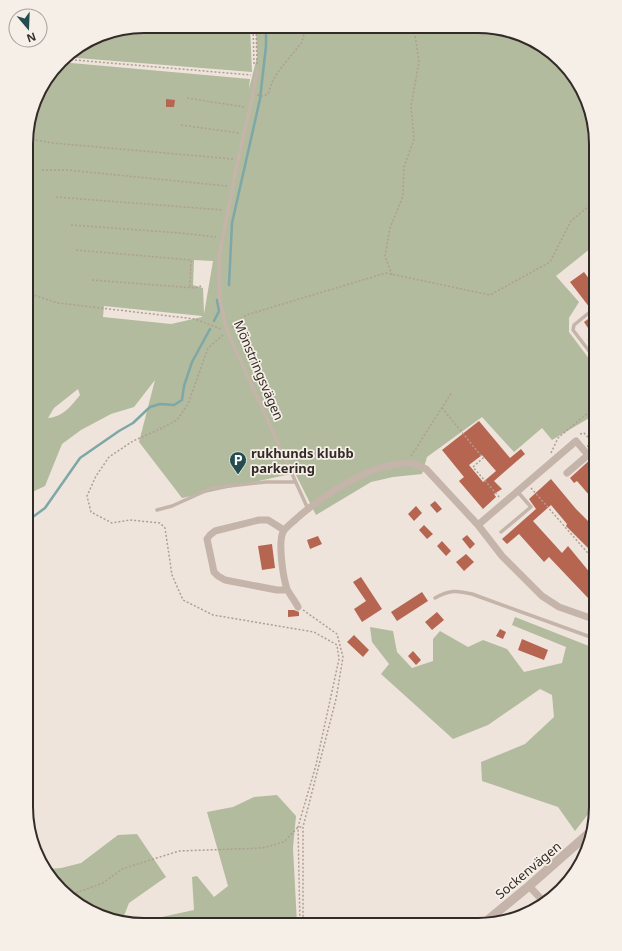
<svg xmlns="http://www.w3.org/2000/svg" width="622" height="951" viewBox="0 0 622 951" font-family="'Noto Sans',sans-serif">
<rect width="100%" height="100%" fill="#eee4db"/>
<path fill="#b2bb9d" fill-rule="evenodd" d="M144,26H250L252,72L65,57L106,32Z
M256,26L493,27L550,50L587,99L596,144V244L556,276L579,302L569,318V332L596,368V414L552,440L542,428L514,452L482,417L427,457L422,474L393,477L371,482L316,515L295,473L182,498L139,442L155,380L134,407L111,414L81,430L62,444L45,486L26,495L27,129L42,85L60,62L250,79L249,89L257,57ZM194,260L213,261L204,314L203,288L193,285ZM104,306L202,316V317L171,324L103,317ZM78,389L80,395C72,405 63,417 48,418L54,408Z
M515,617L594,648H596V804L575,831L558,807L482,781L481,762L525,744L554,717L552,695L540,689L488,725L453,739L381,674L389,664L372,642L370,627L393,631L397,652L412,668L433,661V639L440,631L468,647L483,640L507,649L524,672L562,663L566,647L512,625Z
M277,795L296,816L293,848L297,924H158L157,918L194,910L192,877L197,876L214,897L228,886L207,812L233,807L254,797Z
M137,834L166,877L129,903L122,921L72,901L48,869L61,868L81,863L118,835Z"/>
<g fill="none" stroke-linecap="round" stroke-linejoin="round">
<path stroke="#7ea7a7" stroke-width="2.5" d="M229,285L232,223L260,99L266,46V26
M214,321L219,311L217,300
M26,522L45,508L80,458L119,431L133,423L150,407L160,404L174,405L182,400L184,386L192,362L210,329"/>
</g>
<path fill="#b66551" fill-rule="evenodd" d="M166,99L175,100L174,107H166Z
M584,272L593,284L596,282V304L590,308L570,282Z
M596,311V331L592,334L584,322L595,314L594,313Z
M479,421L510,458L521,449L525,454L494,481L502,489L494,494L496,497L483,509L459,481L464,477L442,450ZM482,455L496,471L483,482L469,465Z
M596,438V464L592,468L596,473V503L577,481L574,483L570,478L592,458L593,454L587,446Z
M551,479L576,509L596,529V556L566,526L567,524L551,505L533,521L562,553L568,546L596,580V591L588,598L549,557L544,562L519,534L507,544L502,539L536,509L529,499Z
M435,501L442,509L437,513L430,505Z
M416,506L422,513L414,521L408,514Z
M424,525L433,534L427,539L419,530Z
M467,535L475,544L470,549L462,539Z
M318,536L322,544L310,549L307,540Z
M442,541L451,551L446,556L437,546Z
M272,544L275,568L262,570L258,546Z
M466,554L474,562L464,571L456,562Z
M361,577L382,609L362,622L354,609L366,601L353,582Z
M422,592L428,601L397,621L391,612Z
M288,610H294L299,612V616L288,617Z
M437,612L444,620L432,630L425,622Z
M500,629L506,632L503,639L496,636Z
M354,635L369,650L363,657L347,642Z
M522,639L548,650L544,660L518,650Z
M413,651L421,660L416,665L408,656Z"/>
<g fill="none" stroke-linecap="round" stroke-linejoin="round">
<path stroke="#b09e93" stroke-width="1.5" stroke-dasharray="2 2" stroke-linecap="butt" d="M253,26L254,64
M256,26L257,64
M63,59L251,75
M257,95L263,96L268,94L273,80L281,68L302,42L306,26
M187,98L244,107
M181,125L239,133
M36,140L52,143L233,159
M42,170H67L227,186
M56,197L223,210
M71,225L181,233L216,237
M76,250L191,260L190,287
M392,275L385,256L390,228L403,196L404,167L414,139L411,106L419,62L414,28L416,27
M92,280L195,288L201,286
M27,293L58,303L195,319L221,329
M232,327L246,315L386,273L490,295L550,262L571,221L596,200
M223,335L208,348L188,404L177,420L160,429L133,441L109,457L96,476L87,496L91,512L112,523L130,520L160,523L165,528L172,575L183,600L213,615L314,632L337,645L339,659L316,765L298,827L300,924
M588,340L596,335
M442,408L483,458L473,467L500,498
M580,434L584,433L596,446
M551,453L558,438L596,406
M411,456L452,392
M596,471L593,468L596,466
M531,488L594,560L596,558
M303,610L337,634L343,657L336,699L303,827V925
M587,825L594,818
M68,894H73L103,883L122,869L179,851L262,848L284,842L298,827H303
M469,925L476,919"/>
<path stroke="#c4b4a9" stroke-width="3.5" d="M257,69L253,94L238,160L219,256L220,300L227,331L308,509
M596,360L573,330L574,325L596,307
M157,510L172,506L212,488L266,482H295
M501,532L531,507L517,491
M435,598C449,590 456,590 472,594L596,639
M591,618L596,610"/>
<path stroke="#c4b4a9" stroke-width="7" d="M478,525L576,441L588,455L567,473
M284,530L268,520H259L215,531L210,535L207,539L214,572L218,576L225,580L277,590H287
M298,607C295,601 290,595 287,589C283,577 278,543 283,532C286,527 292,523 296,519C323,495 369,465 406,463C413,463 420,466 426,469L478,525L502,556L542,596L559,607L596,620
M529,886L543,901"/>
<path stroke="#c4b4a9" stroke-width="9" d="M483,924L529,886L588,834"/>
</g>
<defs>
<g id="parking-pin" transform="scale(0.9)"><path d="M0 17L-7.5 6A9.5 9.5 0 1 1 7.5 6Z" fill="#234d4e" stroke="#f6efe7"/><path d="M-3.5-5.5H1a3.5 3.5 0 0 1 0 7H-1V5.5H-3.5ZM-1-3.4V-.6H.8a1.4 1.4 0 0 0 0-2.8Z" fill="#fff"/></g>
</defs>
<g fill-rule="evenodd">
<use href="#parking-pin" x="238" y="460"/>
</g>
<g text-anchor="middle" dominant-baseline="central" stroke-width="3.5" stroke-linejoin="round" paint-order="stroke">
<g font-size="13" fill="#322b28" stroke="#f6efe7">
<text transform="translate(259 370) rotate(67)">Mönstringsvägen</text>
<text transform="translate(528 870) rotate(-40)">Sockenvägen</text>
</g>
<g font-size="13" font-weight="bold" fill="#322b28" stroke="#f6efe7" text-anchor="start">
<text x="251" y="453">rukhunds klubb<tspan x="251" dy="15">parkering</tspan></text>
</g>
</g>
<path d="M0 0H622V951H0ZM144 33H478A111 111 0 0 1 589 144V807A111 111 0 0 1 478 918H144A111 111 0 0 1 33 807V144A111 111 0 0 1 144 33Z" fill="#f6efe7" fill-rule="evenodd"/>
<path fill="none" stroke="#322b28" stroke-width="2" d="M144 33H478A111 111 0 0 1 589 144V807A111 111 0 0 1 478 918H144A111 111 0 0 1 33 807V144A111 111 0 0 1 144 33Z"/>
<g transform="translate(28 28) rotate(161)"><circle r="19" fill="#f6efe7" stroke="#a8a19b"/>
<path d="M0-3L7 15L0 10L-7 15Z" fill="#234d4e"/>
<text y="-6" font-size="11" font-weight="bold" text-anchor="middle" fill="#322b28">N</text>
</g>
</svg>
